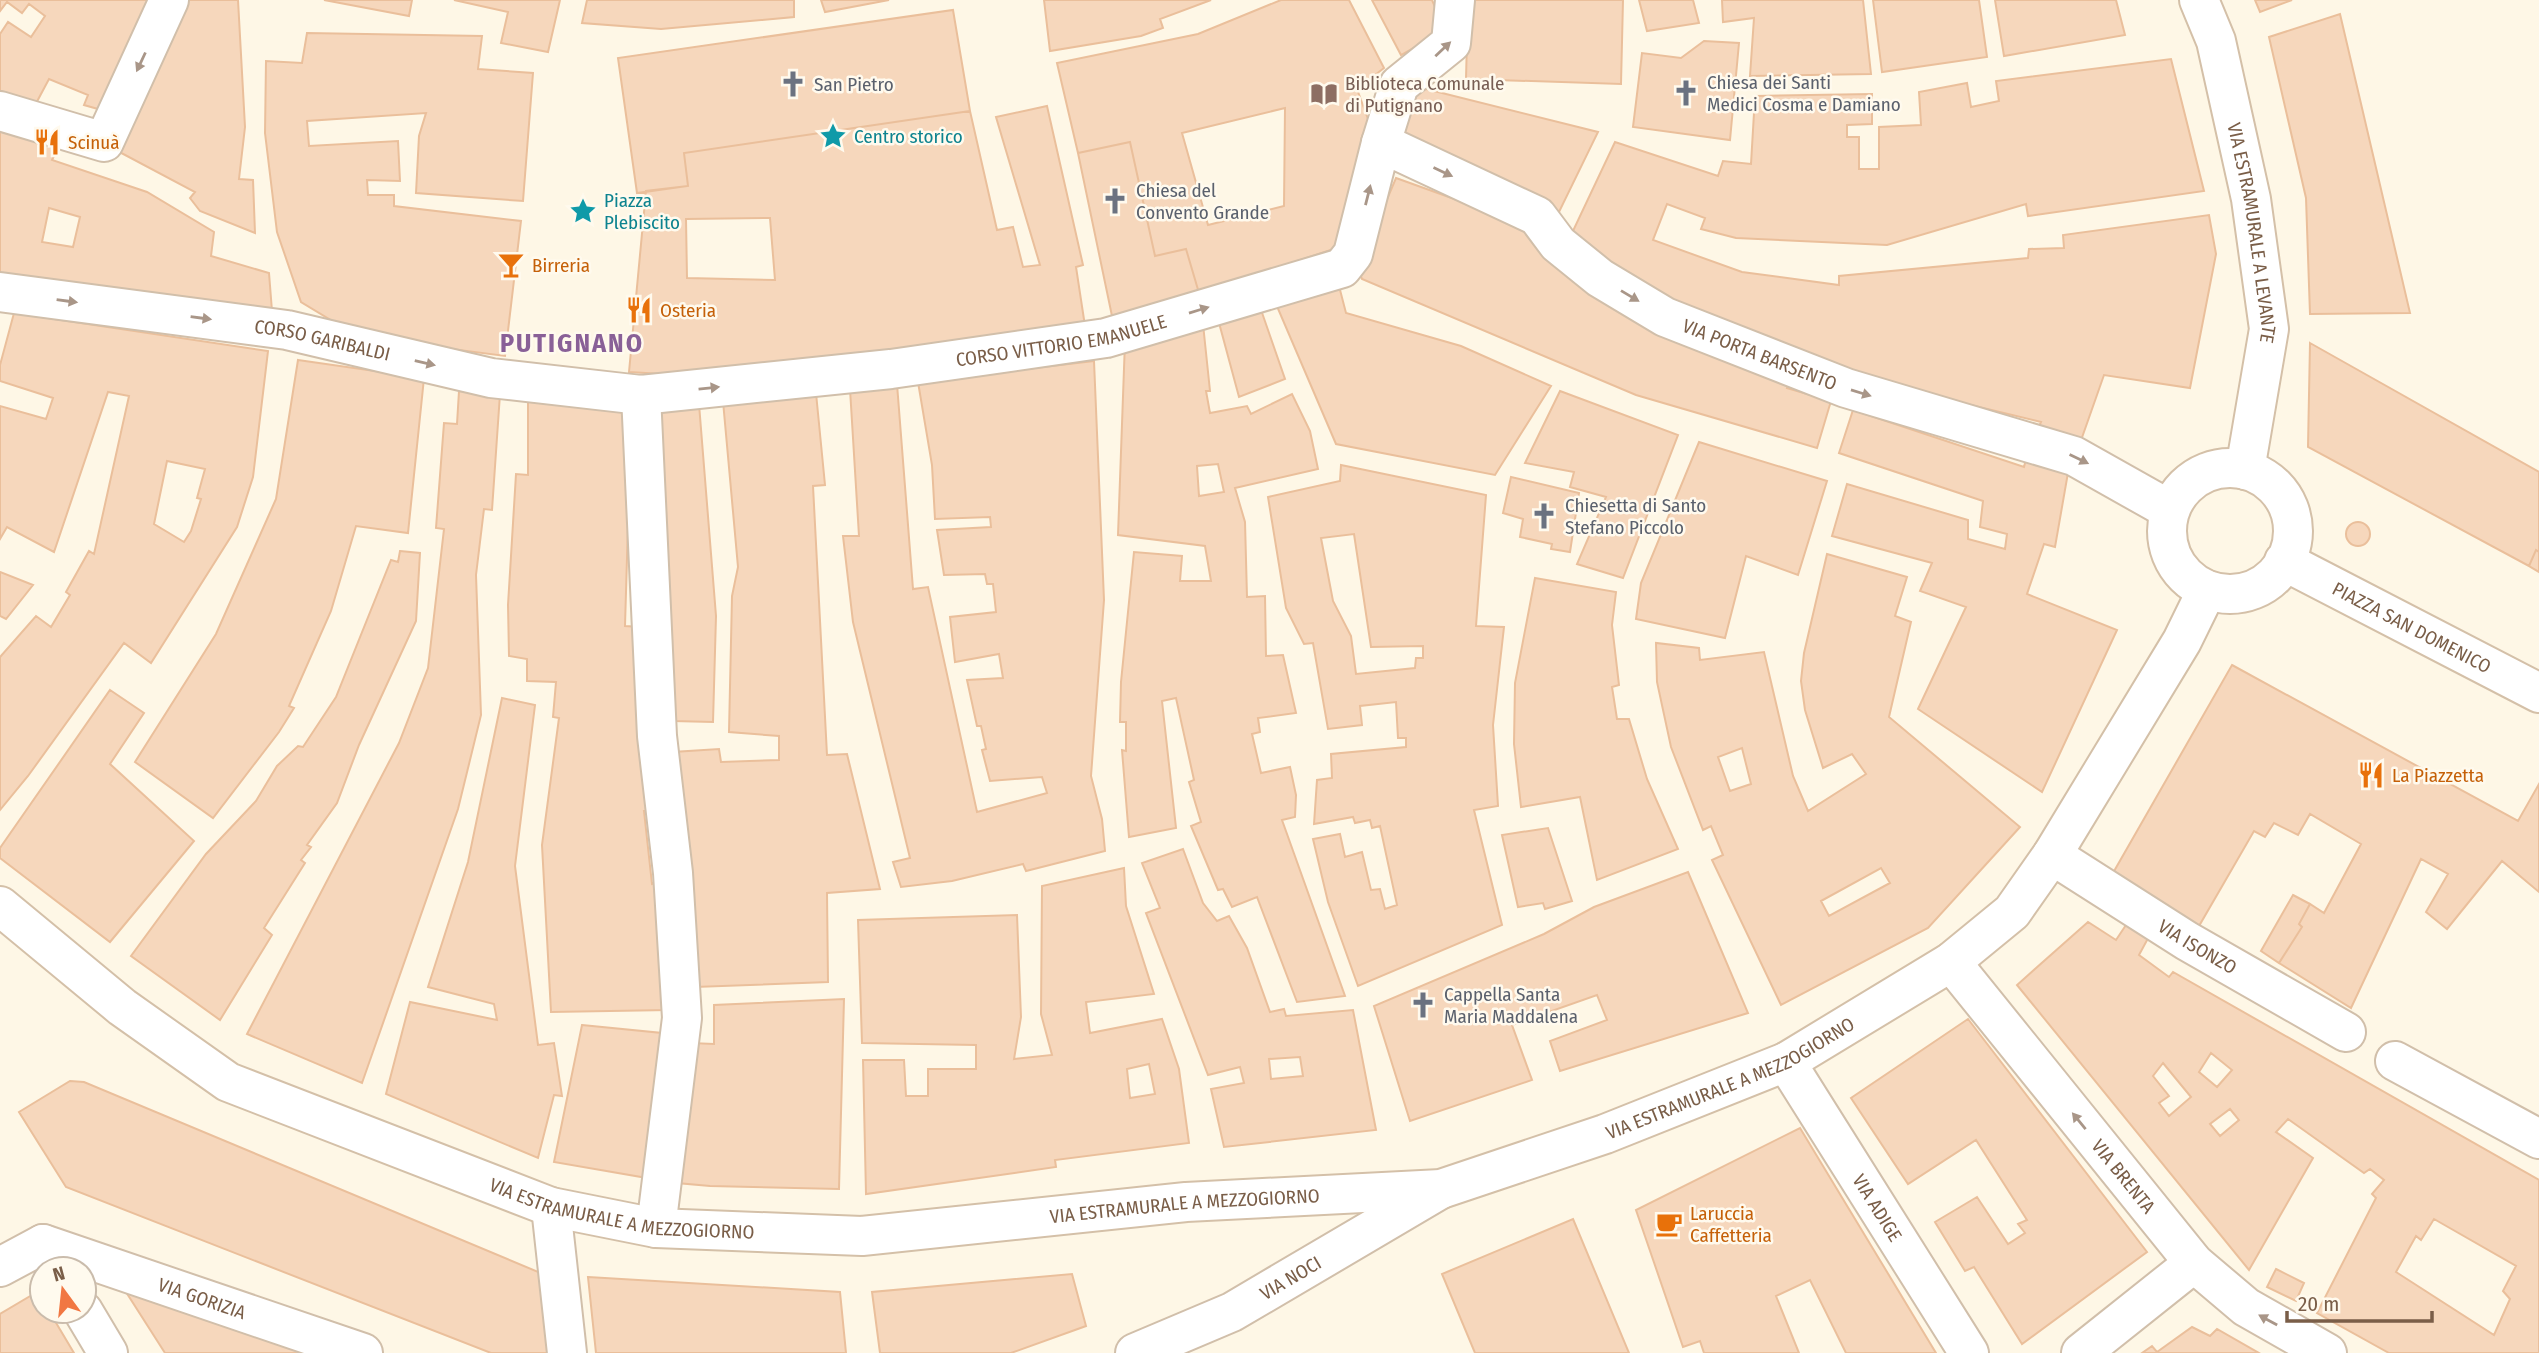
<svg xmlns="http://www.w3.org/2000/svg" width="2539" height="1353" viewBox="0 0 2539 1353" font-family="'Fira Sans Condensed',sans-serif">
<rect width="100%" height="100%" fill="#fef7e6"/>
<path fill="#f6d7bc" stroke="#eabf9b" stroke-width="2" fill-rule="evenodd" d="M0,0H156L105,111L84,105L88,95L49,79L33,109L0,90V34L8,22L31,37L45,16L29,4L22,13L7,2L0,11Z
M185,0H238L245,127L239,179L253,180L255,233L200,211L190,198L195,192L110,147Z
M324,0H412L409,16Z
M454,0H560L548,52L501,43L508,12Z
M587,0H794V17L661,29L582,23Z
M821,0H889L825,12Z
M1044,0H1211L1160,19L1163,28L1141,36L1050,51Z
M1281,0H1349L1384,68L1357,89L1372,130L1346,245L1199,293L1186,249L1155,256L1130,142L1078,153L1057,63L1198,34ZM1285,108L1284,206L1208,225L1182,133Z
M1372,0H1432L1445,30L1401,55Z
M1468,0H1623L1621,84L1466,79Z
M1639,0H1693L1699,23L1647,31Z
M1722,0H1863L1871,74L1750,76L1754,18L1723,22Z
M1873,0H1979L1987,57L1882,72Z
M1995,0H2116L2125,35L2004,56Z
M2255,0H2292L2260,12Z
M953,10L970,111L684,153L688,186L637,193L618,58Z
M2340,14L2410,313L2310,314L2306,198L2269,37Z
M307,33L482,36L478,69L533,73L523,201L416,193L419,136L426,113L307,121L309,146L398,141L400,181L367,180L368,195H394V206L521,221L505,356L359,337L301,302L277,232L265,133L266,61L302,63Z
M1704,41L1739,43L1730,140L1633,127L1642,53L1681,58Z
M2171,59L2204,191L2028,216L2026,204L1887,245L1736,238L1701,229L1705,218L1667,204L1653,240L1742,272L1839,285V276L2028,258L2029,249L2064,248L2063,235L2209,215L2216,254L2190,388L2104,375L2079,446L2036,433L2041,422L1855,377L1613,275L1572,233L1615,142L1718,176L1723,161L1751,164L1755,96L1872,94V124L1847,125V137H1859V169H1879V127L1921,125L1919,92L1967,83L1971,107L1999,101L1996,81Z
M1414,86L1598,132L1559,212L1397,140Z
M1047,106L1083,265L1076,267L1085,326L696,376L629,372L646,191L688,186L684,153L970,111L997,230L1013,227L1023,267L1040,265L996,117ZM770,218L775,280L687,278L686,219Z
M0,118L60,144L52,160L147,192L214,232L211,256L269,273L272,311L0,275ZM49,208L80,217L73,247L42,242Z
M1130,142L1155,256L1186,249L1199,293L1112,316L1078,153Z
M1396,178L1485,210L1790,379L1787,388L1831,401L1817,448L1636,395L1362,279L1358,268Z
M1339,286L1346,313L1461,346L1551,386L1495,475L1336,444L1273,297Z
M1259,304L1285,379L1239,397L1218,319Z
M14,313L268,351L253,477L237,527L151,663L124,643L28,776L0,810V657L36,616L51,627L70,595L66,592L89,551L94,554L129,396L108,392L54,552L7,527L0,539V406L46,419L53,398L0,381V365ZM167,461L205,469L197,498L201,499L191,531L184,542L154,524Z
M1203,324L1210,391H1206L1210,413L1247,406L1251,414L1292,394L1310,431L1318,469L1235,488L1245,522L1247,597L1265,596L1266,656L1283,655L1296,713L1258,718L1260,732L1252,734L1261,773L1290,767L1296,795L1295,817L1282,820L1345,996L1297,1002L1257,897L1232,907L1223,889L1218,890L1191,826L1201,822L1189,782L1194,780L1176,698L1162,701L1176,828L1129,837L1122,750L1126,751V722H1120L1121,682L1134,552L1182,556L1180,581H1211L1205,546L1118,535L1125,341ZM1218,464L1224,492L1199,496L1197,466Z
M2310,343L2539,472V552L2536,550L2529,566L2308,447Z
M298,360L424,378L408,533L356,526L331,611L289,706L294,708L279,732L213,818L135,762L216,634L276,499Z
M1094,361L1104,600L1091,776L1102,819L1105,851L1026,871L1023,864L952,881L901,887L893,862L910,858L853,622L843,536H859L850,389L897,384L913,589L928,587L977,812L1047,793L1042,777L990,781L982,750L986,749L981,726H977L967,680L1003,678L999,654L955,662L950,617L996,612L993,584H987L985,574L944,575L937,530L991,527L990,517L935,519L932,465L918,382Z
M459,391L500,394L492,510L484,509L476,575L481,715L458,809L362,1083L247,1034L399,743L428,668L444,529L436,528L444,423L457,424Z
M1560,391L1678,435L1623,578L1577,564L1606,497L1570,487L1574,472L1525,463Z
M816,393L825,485L813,486L827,755L847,754L880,889L827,893L828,982L695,987L673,752L719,749L721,762L779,760V736L729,732L732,596L738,567L723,401Z
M528,400L624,405L630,457L625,626L641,627L650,811H644L652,884L659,882L669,1010L551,1012L542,845L559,718L553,717L556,682L527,681V659L509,656L508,605L516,474L528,475Z
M699,404L716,616L713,722L673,721L652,408Z
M1853,410L2024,467L2027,455L2069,467L2055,547L2044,544L2027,594L2117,630L2042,792L1918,709L1966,607L1920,591L1932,563L1832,536L1847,484L1968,520V539L2005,549L2007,534L1980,527L1983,501L1839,453Z
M1699,442L1827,481L1798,575L1746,556L1725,638L1636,619L1641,583Z
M1341,465L1486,495L1476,626L1504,627L1493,725L1498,806L1474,810L1502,925L1358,986L1328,902L1313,839L1340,834L1345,857L1362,852L1371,890L1380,889L1385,909L1397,905L1380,826L1372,828L1370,820L1355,823L1353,817L1314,824L1317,780L1332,778L1331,754L1406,747V738H1398L1396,702L1360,706L1362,725L1328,729L1313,643L1304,644L1286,608L1268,497L1340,481ZM1354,534L1371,647L1423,646V658H1416L1415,668L1356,674L1351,636L1333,601L1321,538Z
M1511,477L1579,493L1570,552L1551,549L1552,544L1520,537L1523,519L1503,513Z
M2346 534a12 12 0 1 1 24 0a12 12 0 1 1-24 0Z
M2536,550L2539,552V572L2529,566Z
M400,551L420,553L416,621L359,745L337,803L307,845L311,847L301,860L305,863L264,928L272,935L220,1020L131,956L206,854L256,801L277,766L298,746L303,747L336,697L391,560L398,562Z
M1827,554L1907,577L1895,616L1911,622L1889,717L2020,827L1928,928L1781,1005L1712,860L1723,855L1711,826L1703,830L1671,747L1657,682L1656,643L1699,648L1700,660L1764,652L1793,776L1808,811L1866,774L1852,754L1823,768L1805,710L1801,681L1804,653ZM1742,748L1751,784L1730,791L1718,757ZM1881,868L1890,883L1829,916L1821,901Z
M0,572L33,585L6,619L0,616Z
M1535,578L1616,592L1612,625L1619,685L1612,687L1617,719H1629L1647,779L1678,849L1597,880L1580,797L1521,807L1514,744L1515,683Z
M2232,665L2518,821L2539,784V892L2502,861L2447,929L2426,912L2448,874L2421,859L2351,1008L2279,963L2302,927L2299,924L2310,904L2324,913L2361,844L2310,814L2298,835L2274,823L2265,837L2254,831L2199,926L2113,873Z
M110,690L144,713L110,764L194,841L110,942L0,858V848Z
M502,698L535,705L515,866L538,1045L554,1043L562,1096L554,1095L538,1158L386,1094L410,1002L497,1020L494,1004L428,987L468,862Z
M1548,828L1572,901L1545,909L1543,903L1518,907L1502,835Z
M1183,849L1203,903L1217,921L1229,916L1247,948L1270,1012L1284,1009L1286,1016L1353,1010L1376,1130L1224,1147L1211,1089L1244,1083L1240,1067L1208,1075L1146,913L1160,908L1142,863ZM1300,1057L1303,1076L1271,1079L1269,1059Z
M1124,868L1126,906L1154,994L1086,1002L1090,1033L1162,1019L1179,1069L1189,1143L1055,1160L1056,1167L866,1194L863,1060H904L906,1096H928V1069H976V1045L862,1043L858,920L1017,915L1021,1017L1014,1059L1052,1055L1041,1014L1042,886ZM1149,1064L1155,1094L1130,1098L1127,1069Z
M1688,872L1748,1013L1560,1071L1550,1041L1607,1020L1597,995L1512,1025L1532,1080L1410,1121L1374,1006L1544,934L1594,907Z
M2293,895L2310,904L2299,924L2302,927L2279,963L2261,951Z
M2130,919L2152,931L2139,955L2169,977L2173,972L2539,1180V1353H2389L2317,1313L2376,1198L2372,1194L2384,1180L2370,1169L2364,1173L2288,1119L2276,1132L2313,1158L2249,1270L2017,985L2088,922L2116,940ZM2211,1053L2232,1070L2217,1087L2199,1072ZM2163,1063L2191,1097L2169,1116L2159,1103L2169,1096L2153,1076ZM2230,1109L2239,1120L2220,1136L2210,1124ZM2434,1219L2516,1266L2503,1291L2510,1299L2494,1335L2396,1272L2416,1236L2421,1240Z
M844,999L839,1189L710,1186L677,1183L691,1043L714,1044V1005Z
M1968,1019L2147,1252L2022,1344L1974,1267L1965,1271L1935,1222L1977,1197L2008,1244L2025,1233L2018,1224L2027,1220L1976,1140L1908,1184L1851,1098Z
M582,1025L662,1033L647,1178L554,1162Z
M70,1081L84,1082L543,1274L549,1353H491L66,1187L19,1112Z
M1800,1128L1936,1353H1846L1810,1280L1776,1296L1799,1353H1704L1700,1341L1683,1347L1636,1210Z
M1573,1219L1629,1353H1475L1442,1274Z
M2276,1269L2304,1283L2296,1301L2267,1287Z
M1072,1274L1086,1326L1011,1353H880L872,1292Z
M588,1277L840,1292L846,1353H596Z
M37,1292L42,1299V1311H49L74,1353H0V1314Z
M126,1292L322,1353H165Z
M2192,1327L2210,1336L2217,1329L2259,1353H2142L2152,1346L2157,1352Z"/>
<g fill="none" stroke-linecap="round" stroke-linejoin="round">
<g stroke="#d1bfaa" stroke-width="42">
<g id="street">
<path d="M0,111L104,142L169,0"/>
<path id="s1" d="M1381,143L1537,216L1558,244L1600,278L1665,317L1846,388L2074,456L2170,510"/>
<path id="s2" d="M0,292L287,330L491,378L641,395L891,369L1106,338L1342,268L1353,254L1381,143L1399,85L1451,43L1455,0"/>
<path d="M641,395L657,736L673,873L682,1018L656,1228"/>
<path id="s3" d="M2052,855L2187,941L2346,1032"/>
<path id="s4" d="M1951,962L2194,1263L2246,1307L2327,1353"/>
<path d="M2395,1061L2539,1139"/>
<path id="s5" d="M1786,1062L1969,1353"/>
<path d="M551,1207L567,1353"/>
<path id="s6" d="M43,1244L363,1353"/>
<path d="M0,1267L43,1244"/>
<path d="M83,1311L108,1353"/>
<path id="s7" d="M1135,1353L1232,1312L1441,1189"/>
<path d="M2081,1353L2194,1263"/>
</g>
</g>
<g stroke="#d4c0a8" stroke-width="42">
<g id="secondary">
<path id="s8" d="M2199,0L2216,41L2251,199L2269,329L2245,470"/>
<circle cx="2230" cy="531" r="63"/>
<path id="s9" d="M2284,561L2539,693"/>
<path id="s10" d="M0,906L122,1007L228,1082L551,1207L656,1228L862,1236L1186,1202L1441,1189L1605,1134L1786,1062L1951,962L2012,912L2052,855L2182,641L2207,590"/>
</g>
</g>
<use href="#street" stroke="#fff" stroke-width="38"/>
<use href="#secondary" stroke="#fff" stroke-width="38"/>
</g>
<defs><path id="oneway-solid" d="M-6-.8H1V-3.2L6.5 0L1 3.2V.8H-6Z" transform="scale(1.75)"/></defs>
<g fill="#a99688">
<use href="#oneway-solid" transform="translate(1443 49) rotate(-43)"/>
<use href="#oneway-solid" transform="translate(141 62) rotate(115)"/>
<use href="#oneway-solid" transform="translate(1443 172) rotate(25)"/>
<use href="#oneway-solid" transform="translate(1368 195) rotate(-76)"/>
<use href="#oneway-solid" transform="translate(1630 296) rotate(31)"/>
<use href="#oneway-solid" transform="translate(67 301) rotate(8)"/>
<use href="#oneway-solid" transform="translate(1199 310) rotate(-17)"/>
<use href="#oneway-solid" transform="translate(201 318) rotate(8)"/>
<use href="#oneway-solid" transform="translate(425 363) rotate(13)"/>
<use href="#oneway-solid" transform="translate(709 388) rotate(-6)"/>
<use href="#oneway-solid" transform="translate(1861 393) rotate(17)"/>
<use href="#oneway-solid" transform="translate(2079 459) rotate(26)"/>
<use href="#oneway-solid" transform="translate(2079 1121) rotate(-129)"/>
<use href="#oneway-solid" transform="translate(2268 1320) rotate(-151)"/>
</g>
<defs>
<g id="church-bare" transform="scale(2.1)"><path d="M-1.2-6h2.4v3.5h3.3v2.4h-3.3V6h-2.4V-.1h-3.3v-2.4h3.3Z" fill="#6b7280" stroke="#fffaee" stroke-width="2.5" paint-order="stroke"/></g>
<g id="library-bare" transform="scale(2.1)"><path d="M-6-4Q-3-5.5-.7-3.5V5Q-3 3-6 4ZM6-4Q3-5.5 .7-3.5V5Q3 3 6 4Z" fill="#8d6e63" stroke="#fffaee" stroke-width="2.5" paint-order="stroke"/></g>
<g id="sight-bare" transform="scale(2.1)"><path d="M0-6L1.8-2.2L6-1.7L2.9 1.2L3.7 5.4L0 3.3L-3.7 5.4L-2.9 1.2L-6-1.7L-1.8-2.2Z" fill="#0f9aa8" stroke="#fffaee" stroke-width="2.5" paint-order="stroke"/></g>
<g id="restaurant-bare" transform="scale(2.1)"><path d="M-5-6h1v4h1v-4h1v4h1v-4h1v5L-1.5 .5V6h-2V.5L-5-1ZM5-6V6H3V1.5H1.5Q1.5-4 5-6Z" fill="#e8710a" stroke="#fffaee" stroke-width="2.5" paint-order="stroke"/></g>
<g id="bar-bare" transform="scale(2.1)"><path d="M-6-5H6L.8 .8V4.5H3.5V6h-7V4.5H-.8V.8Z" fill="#e8710a" stroke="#fffaee" stroke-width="2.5" paint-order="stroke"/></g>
<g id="cafe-bare" transform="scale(2.1)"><path d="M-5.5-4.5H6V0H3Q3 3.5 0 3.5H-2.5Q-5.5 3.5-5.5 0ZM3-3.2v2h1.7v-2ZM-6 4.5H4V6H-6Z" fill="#e8710a" stroke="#fffaee" stroke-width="2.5" paint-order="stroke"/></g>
</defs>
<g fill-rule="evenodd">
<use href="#church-bare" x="793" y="84"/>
<use href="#church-bare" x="1686" y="93"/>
<use href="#library-bare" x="1324" y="94"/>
<use href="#sight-bare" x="833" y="136"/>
<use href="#restaurant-bare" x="47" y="142"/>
<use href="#church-bare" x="1115" y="201"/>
<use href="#sight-bare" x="583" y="211"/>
<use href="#bar-bare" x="511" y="265"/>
<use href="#restaurant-bare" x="639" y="310"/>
<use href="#church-bare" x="1544" y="516"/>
<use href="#restaurant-bare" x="2371" y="775"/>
<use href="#church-bare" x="1423" y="1005"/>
<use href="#cafe-bare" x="1669" y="1224"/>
</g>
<g text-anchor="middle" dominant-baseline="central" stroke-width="5" stroke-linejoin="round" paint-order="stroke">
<g font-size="19" fill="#5b616d" stroke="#fffaee" text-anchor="start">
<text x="1707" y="82">Chiesa dei Santi<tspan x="1707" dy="22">Medici Cosma e Damiano</tspan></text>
<text x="814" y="84">San Pietro</text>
<text x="1136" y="190">Chiesa del<tspan x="1136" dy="22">Convento Grande</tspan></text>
<text x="1565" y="505">Chiesetta di Santo<tspan x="1565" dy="22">Stefano Piccolo</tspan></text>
<text x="1444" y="994">Cappella Santa<tspan x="1444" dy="22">Maria Maddalena</tspan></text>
</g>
<g font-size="19" fill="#785e54" stroke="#fffaee" text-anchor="start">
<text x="1345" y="83">Biblioteca Comunale<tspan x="1345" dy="22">di Putignano</tspan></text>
</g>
<g font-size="19" fill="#0d838f" stroke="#fffaee" text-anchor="start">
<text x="854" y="136">Centro storico</text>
<text x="604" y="200">Piazza<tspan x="604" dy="22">Plebiscito</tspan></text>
</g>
<g font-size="19" fill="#c56008" stroke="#fffaee" text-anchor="start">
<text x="68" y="142">Scinuà</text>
<text x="532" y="265">Birreria</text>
<text x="660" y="310">Osteria</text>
<text x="2392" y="775">La Piazzetta</text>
<text x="1690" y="1213">Laruccia<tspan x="1690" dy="22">Caffetteria</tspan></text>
</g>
<g font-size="19" fill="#7a5e48" stroke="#fffaee">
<text stroke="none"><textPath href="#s8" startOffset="240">VIA ESTRAMURALE A LEVANTE</textPath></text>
<text stroke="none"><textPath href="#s2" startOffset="1074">CORSO VITTORIO EMANUELE</textPath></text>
<text stroke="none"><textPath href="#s2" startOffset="326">CORSO GARIBALDI</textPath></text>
<text stroke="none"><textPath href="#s1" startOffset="439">VIA PORTA BARSENTO</textPath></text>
<text stroke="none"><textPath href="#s9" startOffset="144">PIAZZA SAN DOMENICO</textPath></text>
<text stroke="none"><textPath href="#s3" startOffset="172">VIA ISONZO</textPath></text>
<text stroke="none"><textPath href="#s10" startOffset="1839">VIA ESTRAMURALE A MEZZOGIORNO</textPath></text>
<text stroke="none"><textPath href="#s4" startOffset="275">VIA BRENTA</textPath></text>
<text stroke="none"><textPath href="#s10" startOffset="705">VIA ESTRAMURALE A MEZZOGIORNO</textPath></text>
<text stroke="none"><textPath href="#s10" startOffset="1272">VIA ESTRAMURALE A MEZZOGIORNO</textPath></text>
<text stroke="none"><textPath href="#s5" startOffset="172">VIA ADIGE</textPath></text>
<text stroke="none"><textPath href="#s7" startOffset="173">VIA NOCI</textPath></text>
<text stroke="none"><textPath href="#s6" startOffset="168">VIA GORIZIA</textPath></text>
</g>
<g font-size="26" font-weight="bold" letter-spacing="2" fill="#896097" stroke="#fffaee">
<text x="572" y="343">PUTIGNANO</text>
</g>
</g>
<g transform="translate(63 1290) rotate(345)"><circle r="33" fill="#fffaee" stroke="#cabcac" stroke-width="2"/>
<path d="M0-5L12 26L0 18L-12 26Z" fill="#f17742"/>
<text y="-10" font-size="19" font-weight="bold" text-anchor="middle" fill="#7a5e48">N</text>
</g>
<path d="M2287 1311v10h145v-10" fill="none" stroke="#7a5e48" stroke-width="3.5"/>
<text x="2298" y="1311" font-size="21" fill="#7a5e48" stroke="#fffaee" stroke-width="5" paint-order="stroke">20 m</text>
</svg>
